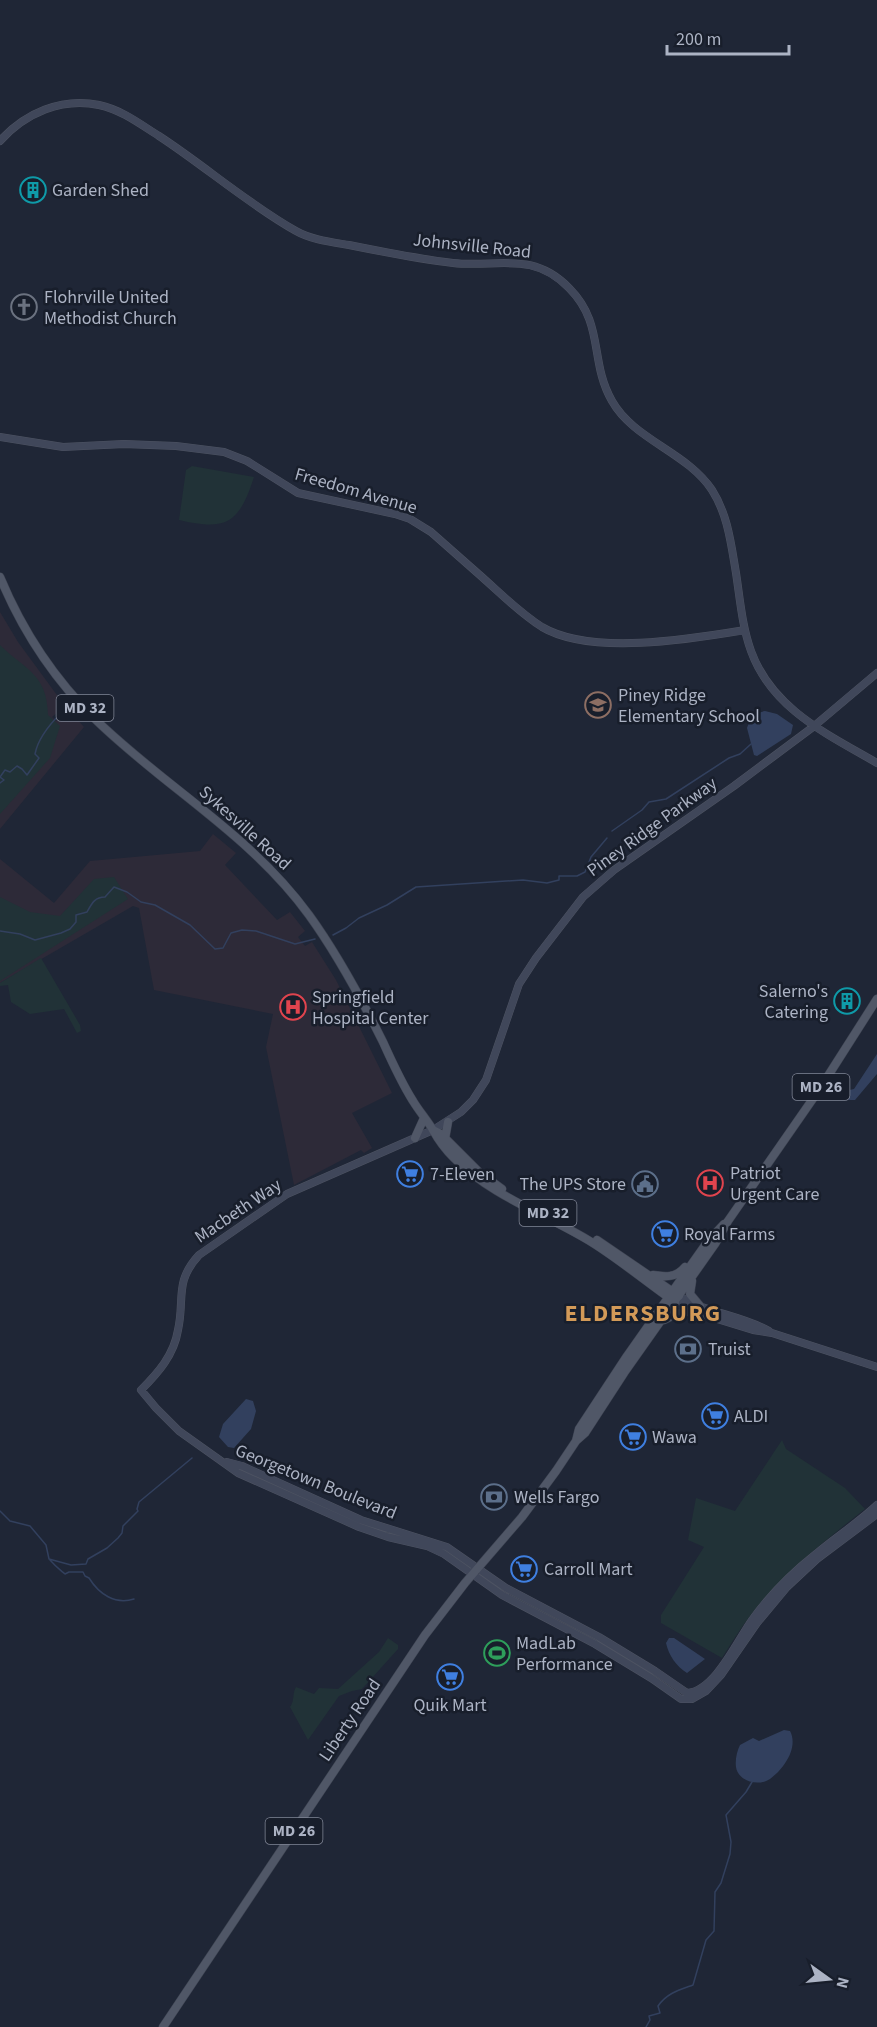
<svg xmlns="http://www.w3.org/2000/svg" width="877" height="2027" viewBox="0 0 877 2027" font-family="'Source Sans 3',sans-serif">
<rect width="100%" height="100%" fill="#1f2636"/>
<path fill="#2d2a38" d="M0,612L18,642L65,706L52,717L56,721L70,711L84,727L0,829Z
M213,834L236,853L225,865L277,920L290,912L305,931L298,937L305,946L312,942L336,980L392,1093L352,1113L372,1148L364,1153L361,1150L294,1185L266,1047L273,1014L154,990L139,908L133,906L0,983V859L54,903L90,861L200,851Z"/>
<path fill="#213237" d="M192,466L254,477C239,524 226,531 179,520L186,470Z
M0,645C25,670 47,673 48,715L60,726L50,758L0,814Z
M114,877L128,899L0,981V897L30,912L60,916L94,879Z
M41,958L80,1025L81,1031L77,1033L64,1009L30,1014L11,1002L8,985L0,986V983Z
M782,1440L786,1449L845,1488L865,1509C823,1542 780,1576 747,1620C738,1632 730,1645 722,1658L661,1623V1615L704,1547L688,1540L696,1498L735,1511Z
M388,1638L398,1645V1649L362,1689L352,1691L339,1696L308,1740L290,1707C295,1700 292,1694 296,1687L314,1694L319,1688L338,1689L379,1652Z"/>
<path fill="#32405e" d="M765,711L777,714L793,725L791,734L757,756L754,755L747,728C750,718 755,713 765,711Z
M877,1054V1074L855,1100H849L845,1097L847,1093L845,1091L854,1089Z
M246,1399L253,1401L256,1411L251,1429L234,1448L228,1447L219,1437L223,1424Z
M669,1638H674L705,1659L687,1673C676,1666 669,1656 666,1643Z
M784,1730L790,1731C799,1748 783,1770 770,1779C758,1787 738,1781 736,1767C735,1760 737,1751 740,1745L753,1738L759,1741Z"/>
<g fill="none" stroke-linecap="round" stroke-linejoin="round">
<path stroke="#32405e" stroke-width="1.5" d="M0,783L4,780L0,777L5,770L10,772L17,766L22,769L27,775L39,758L35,754C38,738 50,724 61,713
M612,831L642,810L649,802L666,799L729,758L740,754L751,744
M0,931L20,934L35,940L61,933L70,929L76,922V915L87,912C92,903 95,897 105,897L114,887L127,892L141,902L155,905L190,925L215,949L223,948L231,933L242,930L256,931L295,944L315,939
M333,935L346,928L359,918L387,905L416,887L523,880L547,883L559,880V876H577L585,872L591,857L607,838
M0,1511L10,1521L30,1526L46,1545L49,1559L71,1565L86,1564L88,1559L107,1548L118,1538L122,1533L123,1526L138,1511L137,1509L139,1502L192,1458
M50,1560C56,1567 59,1569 65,1574L69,1572H83L85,1576L89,1578C99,1594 115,1605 134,1599
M646,2027L650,2020L649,2016L660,2013L658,2006C667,1993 679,1990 693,1985L706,1940L714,1931L715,1892L721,1883L730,1854L731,1842L726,1815L746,1792L752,1782"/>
<g stroke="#4d5362" stroke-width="8">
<path id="secondary" d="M0,141C25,113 62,97 99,105C122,110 140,124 159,136C205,166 248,204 296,231C312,240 331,242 349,245C384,252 418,259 453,263C497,268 532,250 569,288C605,324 589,361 612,401C634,440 687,452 712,490C728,515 731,544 736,573C740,599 742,626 751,651C772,709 827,734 877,763
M0,437L63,447L124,444L176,446L224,452L247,461L298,493L395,514L410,519L431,532C448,547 465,562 482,577C501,594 520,613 542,627C591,656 691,639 745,630
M877,673L813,727L734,786L614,870L583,897L536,958L519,984L486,1080L473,1100L461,1112L433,1130L287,1194L199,1255C174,1282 185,1299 178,1330C174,1355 158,1373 141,1390L156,1408L179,1431L238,1473L359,1527L388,1537L427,1546L444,1554L502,1595L595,1644L651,1678L681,1699H692L706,1691L721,1675L757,1623L787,1587L817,1559L877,1514
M679,1296C706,1313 741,1315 769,1331
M675,1302L691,1311L753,1330L772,1333L877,1367
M227,1462L242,1466L361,1520L447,1547L506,1588L599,1637L655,1671L687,1693C715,1691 737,1641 752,1620C770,1595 792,1573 816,1554C836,1537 858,1523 877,1505"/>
</g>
<g stroke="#3c4250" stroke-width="9">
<path id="primary" d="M0,577C22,630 55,680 96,720C166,788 250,834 309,915C338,955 361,998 383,1042C392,1062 401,1082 413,1101C419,1111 427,1120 433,1130C439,1141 445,1149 454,1158C492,1196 543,1213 588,1240C618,1258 646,1282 675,1302
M433,1130L441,1134L480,1173L502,1189
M415,1138L424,1118
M445,1139L448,1122
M597,1240L679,1296
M653,1275C665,1277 676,1278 685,1267
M692,1281L690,1294L700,1306
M664,1320L676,1314L691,1311
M576,1441L579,1429L627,1356L708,1241L724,1224
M163,2027L425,1635L465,1583L522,1517L556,1471L576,1441L585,1433L624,1373L715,1244L728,1221L819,1090L877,999"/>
</g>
<use href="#secondary" stroke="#40475a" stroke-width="7"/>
<use href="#primary" stroke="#505767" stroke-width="8"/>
</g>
<defs>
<g id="building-ring" transform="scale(1.35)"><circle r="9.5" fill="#181e2b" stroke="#0f9aa8" stroke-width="1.5"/><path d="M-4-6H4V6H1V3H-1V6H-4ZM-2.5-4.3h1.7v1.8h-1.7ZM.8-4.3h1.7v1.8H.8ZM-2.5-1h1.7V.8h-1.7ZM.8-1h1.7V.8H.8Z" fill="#0f9aa8"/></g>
<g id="church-ring" transform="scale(1.35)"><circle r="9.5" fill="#181e2b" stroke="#6b7280" stroke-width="1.5"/><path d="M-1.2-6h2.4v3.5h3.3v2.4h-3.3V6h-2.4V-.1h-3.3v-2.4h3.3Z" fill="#6b7280"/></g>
<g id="school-ring" transform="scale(1.35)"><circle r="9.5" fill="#181e2b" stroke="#8d6e63" stroke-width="1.5"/><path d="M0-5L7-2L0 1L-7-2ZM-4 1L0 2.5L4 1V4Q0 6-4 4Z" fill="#8d6e63"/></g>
<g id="hospital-ring" transform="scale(1.35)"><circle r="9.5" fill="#181e2b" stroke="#e0444e" stroke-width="1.5"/><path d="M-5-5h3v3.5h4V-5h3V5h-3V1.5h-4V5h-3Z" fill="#e0444e"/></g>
<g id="supermarket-ring" transform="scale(1.35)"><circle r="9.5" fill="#181e2b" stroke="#3f7fe0" stroke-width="1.5"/><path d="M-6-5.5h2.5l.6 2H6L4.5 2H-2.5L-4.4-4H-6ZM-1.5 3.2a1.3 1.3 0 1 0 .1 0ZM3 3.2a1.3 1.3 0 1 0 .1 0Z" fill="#3f7fe0"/></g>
<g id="civic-ring" transform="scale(1.35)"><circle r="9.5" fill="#181e2b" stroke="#5c6f8a" stroke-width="1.5"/><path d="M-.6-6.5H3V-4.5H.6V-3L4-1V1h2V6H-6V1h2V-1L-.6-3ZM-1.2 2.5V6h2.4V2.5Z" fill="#5c6f8a"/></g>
<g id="bank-ring" transform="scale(1.35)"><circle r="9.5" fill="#181e2b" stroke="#5c6f8a" stroke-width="1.5"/><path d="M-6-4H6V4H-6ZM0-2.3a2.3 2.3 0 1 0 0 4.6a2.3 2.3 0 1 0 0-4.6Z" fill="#5c6f8a"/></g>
<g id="stadium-ring" transform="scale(1.35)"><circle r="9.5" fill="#181e2b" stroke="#2e9e5b" stroke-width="1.5"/><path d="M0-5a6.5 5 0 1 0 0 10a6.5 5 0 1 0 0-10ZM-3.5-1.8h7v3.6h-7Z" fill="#2e9e5b"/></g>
</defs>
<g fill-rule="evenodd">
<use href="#building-ring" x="33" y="190"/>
<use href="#church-ring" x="24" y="307"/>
<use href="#school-ring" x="598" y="705"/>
<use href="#building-ring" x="847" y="1001"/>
<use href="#hospital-ring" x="293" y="1007"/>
<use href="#supermarket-ring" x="410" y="1174"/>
<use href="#hospital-ring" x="710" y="1183"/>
<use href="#civic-ring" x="645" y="1184"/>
<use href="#supermarket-ring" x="665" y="1234"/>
<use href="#bank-ring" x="688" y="1349"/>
<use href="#supermarket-ring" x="715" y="1416"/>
<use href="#supermarket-ring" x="633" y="1437"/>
<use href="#bank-ring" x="494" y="1497"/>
<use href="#supermarket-ring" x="524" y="1569"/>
<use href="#stadium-ring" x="497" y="1653"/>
<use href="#supermarket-ring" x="450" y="1677"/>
</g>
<g text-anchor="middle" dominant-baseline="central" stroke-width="5" stroke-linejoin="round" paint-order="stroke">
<g fill="#181e2b" stroke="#808696" stroke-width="1.5">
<rect x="56.5" y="695" width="57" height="26" rx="4.5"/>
<rect x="792.5" y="1074" width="57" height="26" rx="4.5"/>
<rect x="519.5" y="1200" width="57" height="26" rx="4.5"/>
<rect x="265.5" y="1818" width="57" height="26" rx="4.5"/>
</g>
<g font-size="16" font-weight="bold" fill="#acb3c4">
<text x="85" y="708">MD 32</text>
<text x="821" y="1087">MD 26</text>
<text x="548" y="1213">MD 32</text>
<text x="294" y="1831">MD 26</text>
</g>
<g font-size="18" fill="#acb3c4" stroke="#181e2b" text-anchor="start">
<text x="52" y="190">Garden Shed</text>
<text x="44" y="297">Flohrville United<tspan x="44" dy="21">Methodist Church</tspan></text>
<text x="618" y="695">Piney Ridge<tspan x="618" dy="21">Elementary School</tspan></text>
<text x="828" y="991" text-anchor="end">Salerno's<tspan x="828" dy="21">Catering</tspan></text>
<text x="312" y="997">Springfield<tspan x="312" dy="21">Hospital Center</tspan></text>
<text x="730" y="1173">Patriot<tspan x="730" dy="21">Urgent Care</tspan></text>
<text x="430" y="1174">7-Eleven</text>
<text x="626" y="1184" text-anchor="end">The UPS Store</text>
<text x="684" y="1234">Royal Farms</text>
<text x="708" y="1349">Truist</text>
<text x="734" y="1416">ALDI</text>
<text x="652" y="1437">Wawa</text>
<text x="514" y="1497">Wells Fargo</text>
<text x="544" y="1569">Carroll Mart</text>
<text x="516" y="1643">MadLab<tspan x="516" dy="21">Performance</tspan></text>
<text x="450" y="1705" text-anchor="middle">Quik Mart</text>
</g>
<g font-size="18" fill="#acb3c4" stroke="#181e2b">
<text transform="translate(472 246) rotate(6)">Johnsville Road</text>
<text transform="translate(356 491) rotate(16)">Freedom Avenue</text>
<text transform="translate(652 827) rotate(-36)">Piney Ridge Parkway</text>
<text transform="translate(245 828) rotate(42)">Sykesville Road</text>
<text transform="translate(238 1211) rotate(-34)">Macbeth Way</text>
<text transform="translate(316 1482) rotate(22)">Georgetown Boulevard</text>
<text transform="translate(350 1720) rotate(-56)">Liberty Road</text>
</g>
<g font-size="24" font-weight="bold" letter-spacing="1.5" fill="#d39a58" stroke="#181e2b">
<text x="643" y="1313">ELDERSBURG</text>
</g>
</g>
<g transform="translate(829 1979) rotate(105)" stroke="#181e2b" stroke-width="4.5" paint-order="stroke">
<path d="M0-4.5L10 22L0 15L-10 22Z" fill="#acb3c4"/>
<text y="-9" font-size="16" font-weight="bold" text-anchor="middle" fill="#acb3c4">N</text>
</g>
<path d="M667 45v9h122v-9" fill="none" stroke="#acb3c4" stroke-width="3"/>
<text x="676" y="45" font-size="18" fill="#acb3c4" stroke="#181e2b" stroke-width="4.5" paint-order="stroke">200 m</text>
</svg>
